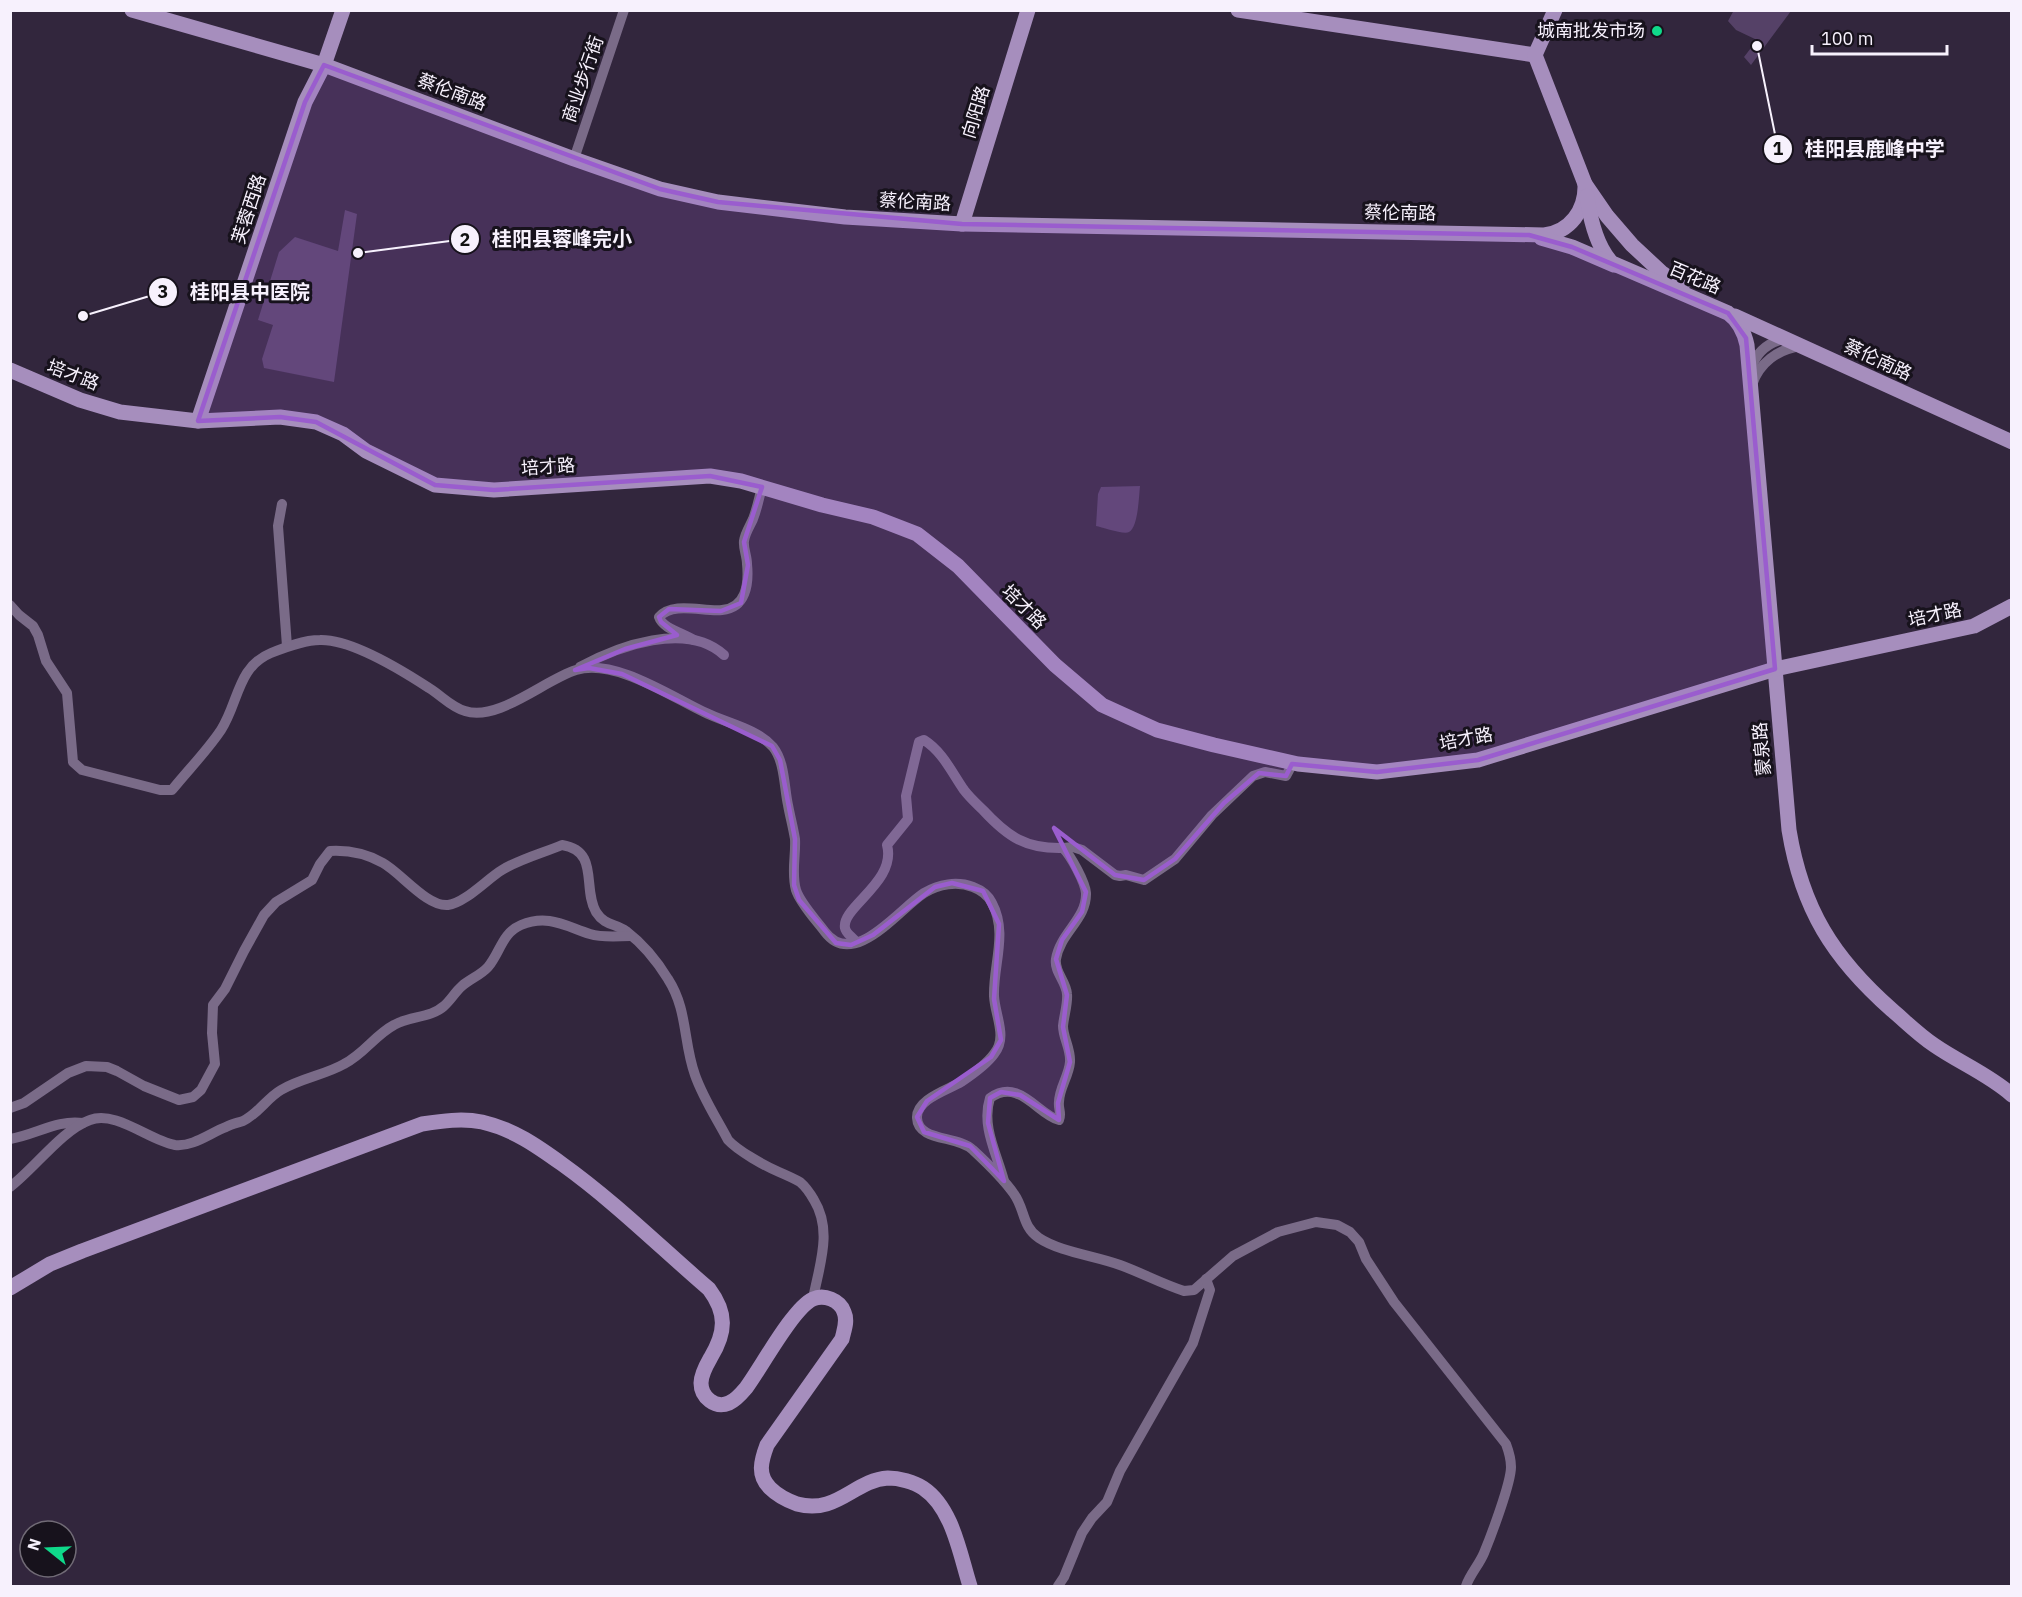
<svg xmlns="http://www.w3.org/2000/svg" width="2022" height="1597" font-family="'IBM Plex Sans','Noto Sans SC',sans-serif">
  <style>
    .green { fill: #554167 }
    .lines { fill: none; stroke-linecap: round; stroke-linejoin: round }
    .street { stroke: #7a6b88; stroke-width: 10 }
    .secondary { stroke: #a68ebd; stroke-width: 15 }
    .marked { fill: #9a5dce; fill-opacity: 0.2; stroke: #9a5dce; stroke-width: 4.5; stroke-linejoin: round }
    .poi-dot { fill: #0fd98a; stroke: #17121c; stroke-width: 2 }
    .labels { text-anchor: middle; stroke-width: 6; stroke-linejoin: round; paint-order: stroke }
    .poi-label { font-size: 18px; fill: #f7f1fd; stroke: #17121c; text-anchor: end }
    .street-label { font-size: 18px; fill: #f7f1fd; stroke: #17121c }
    .leader { fill: none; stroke: #f7f1fd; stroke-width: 2 }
    .callout-dot { fill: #f7f1fd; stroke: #17121c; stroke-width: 2 }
    .mark-label { font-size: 18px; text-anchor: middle; font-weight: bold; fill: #111 }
    .callout-label { font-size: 20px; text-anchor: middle; font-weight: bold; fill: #f7f1fd; stroke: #17121c; stroke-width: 6; stroke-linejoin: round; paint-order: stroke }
  </style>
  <rect width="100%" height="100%" fill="#32263d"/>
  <g class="green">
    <path d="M1734 10H1791V11L1751 65 1744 57 1757 40 1736 30 1728 21Z"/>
    <path d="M345 210 357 214 334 382 264 368 262 359 273 325 258 320 279 252 295 237 338 251Z"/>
    <path d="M1140 486C1139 496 1138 528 1129 532 1124 535 1102 527 1096 526L1098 494 1101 487Z"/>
  </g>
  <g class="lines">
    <g class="street">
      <path d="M574 159 624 10"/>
      <path d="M1751 369C1756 353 1767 343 1784 339"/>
      <path d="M1752 385C1759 363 1778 349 1801 346"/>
      <path d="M282 504 278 526 287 646"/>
      <path d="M10 605 19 615 33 626 38 635 46 661 67 693 73 762 82 770 160 790H172C188 770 207 751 221 730 239 702 237 667 271 653 286 647 304 640 320 640 351 639 403 671 429 688 442 696 451 707 465 711 498 722 544 680 576 670 614 658 670 696 704 712 726 723 756 728 773 747 785 762 784 787 788 805 790 816 793 827 795 839 796 856 791 873 796 890 800 903 816 920 825 932 854 970 899 909 924 893 939 884 957 881 973 887 981 890 988 895 992 903 1008 933 993 965 994 996 995 1016 1008 1037 994 1054 986 1065 973 1074 961 1082 948 1090 916 1099 917 1118 918 1142 958 1135 973 1150 987 1163 1003 1178 1014 1194 1025 1209 1022 1227 1039 1238 1060 1252 1096 1256 1120 1265 1142 1273 1162 1284 1184 1291L1194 1290 1233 1256 1278 1232 1316 1222 1337 1225 1350 1232 1359 1242 1366 1259 1394 1302 1506 1444C1509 1452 1511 1458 1511 1467 1511 1483 1491 1536 1484 1553 1479 1565 1470 1574 1466 1586"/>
      <path d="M694 640C683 633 663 629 659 617 673 601 703 612 722 610 746 608 749 584 747 564 747 556 743 548 744 541 745 533 750 526 753 519 757 509 759 498 762 487"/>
      <path d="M580 667C618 646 687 621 724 655"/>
      <path d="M1063 848 1073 847 1082 850 1115 875 1120 876 1126 875 1144 880 1175 859 1212 815 1253 776 1265 772 1286 776 1293 763"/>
      <path d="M856 942C853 937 846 934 845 928 841 907 897 882 887 845L908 819 906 796 919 742 924 740C943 752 952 773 964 790 970 798 977 804 983 810 1008 837 1026 849 1063 848 1071 856 1085 882 1086 893 1087 919 1060 933 1056 959 1054 972 1066 981 1067 994 1068 1004 1064 1015 1063 1026 1063 1038 1071 1049 1070 1062 1069 1076 1059 1088 1059 1102 1058 1109 1062 1113 1059 1120 1038 1115 1019 1077 990 1098 981 1126 997 1154 1004 1181"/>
      <path d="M10 1108 24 1103 68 1073 86 1066 107 1067 117 1071 144 1086 179 1100 193 1097 201 1090 215 1064 212 1033 213 1005 225 989 244 951 264 915 276 902 312 880 320 864 330 851C348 850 367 854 383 863 401 873 427 907 448 905 465 903 487 879 502 870 520 859 543 853 562 845 600 851 582 888 596 912 605 926 615 923 626 931 643 944 657 961 668 979 688 1010 683 1042 695 1075 703 1098 717 1119 728 1140 738 1151 765 1166 779 1172 786 1175 793 1178 800 1182 806 1187 810 1193 814 1200 833 1231 819 1266 813 1299"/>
      <path d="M10 1139C35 1135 58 1119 83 1123"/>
      <path d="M10 1187C35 1168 62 1130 90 1120 116 1110 150 1141 175 1145 193 1147 210 1133 226 1127 231 1124 237 1123 243 1121 258 1114 267 1098 281 1090 301 1078 325 1075 344 1064 364 1054 375 1035 394 1025 409 1016 431 1018 444 1006 451 1000 455 992 462 986 470 979 481 975 488 967 500 953 502 933 521 925 548 914 565 926 590 934 603 938 618 936 631 936"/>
      <path d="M1058 1586 1064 1577 1082 1533 1092 1518 1107 1502 1120 1471 1193 1343 1210 1290 1206 1279"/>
    </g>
    <g class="secondary">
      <path d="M132 10 324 65 574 159 660 189 718 202 845 217 962 224 1544 235C1570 232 1586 210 1585 184"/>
      <path d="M1238 10 1535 55"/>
      <path d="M1555 10 1535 55 1585 184 1607 216 1632 245 1661 272 1682 287"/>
      <path d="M1587 196C1590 218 1597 247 1612 263L1728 313C1739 321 1744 331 1747 345L1789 830C1802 909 1833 958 1892 1010 1906 1022 1919 1035 1934 1045 1960 1063 1988 1074 2012 1095"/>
      <path d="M962 224 1028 10"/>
      <path d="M1541 238 1572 247 1614 265"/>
      <path d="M1735 316 2012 442"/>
      <path d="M10 370 80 400 120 412 198 421 280 417 316 422 343 434 366 451 435 485 494 490 710 476 741 481 822 505 873 517 917 534 958 566 1055 665 1102 705 1157 730 1214 745 1298 764 1377 772 1478 760 1775 669 1974 626 2012 606"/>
      <path d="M198 421 305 102 324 65 343 10"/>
      <path d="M10 1288 50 1264 82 1251 422 1124C442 1121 462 1118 482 1122 513 1129 537 1146 562 1164 615 1202 660 1247 709 1289 727 1313 726 1332 711 1357 707 1364 701 1374 701 1383 701 1397 715 1409 729 1403 736 1400 741 1394 746 1388 761 1368 793 1308 813 1299 824 1294 840 1300 844 1312 848 1321 844 1330 842 1339L767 1445C761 1461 757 1475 770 1488 778 1496 786 1500 797 1504 837 1515 854 1480 888 1478 899 1478 914 1482 923 1488 953 1508 960 1555 970 1586"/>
    </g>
  </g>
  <path class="marked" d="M324 65 660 189 718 202 962 224 1529 235 1572 247 1728 313 1746 338 1775 669 1478 760 1377 772 1292 764 1286 776 1259 773 1224 803 1175 859 1144 880 1115 875 1054 828 1086 892 1082 912 1062 940 1056 959 1067 995 1063 1027 1070 1062 1058 1103 1059 1120 1020 1095 1001 1092 990 1098 988 1123 1004 1181 970 1146 924 1132 917 1117 927 1101 991 1057 1001 1040 994 999 999 924 983 891 952 883 935 887 873 935 851 945 836 943 799 900 794 885 795 839 780 760 772 746 622 674 589 668 575 670 625 649 677 635 661 622 659 617 669 609 721 611 741 603 748 565 744 542 762 487 710 476 494 490 435 485 316 422 280 417 198 421 305 102Z"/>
  <circle class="poi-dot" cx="1657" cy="31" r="6"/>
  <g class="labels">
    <g class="poi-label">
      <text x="1645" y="37">城南批发市场</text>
    </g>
    <g class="street-label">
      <text transform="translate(583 79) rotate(-71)" y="6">商业步行街</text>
      <text transform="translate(452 92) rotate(21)" y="6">蔡伦南路</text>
      <text transform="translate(976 112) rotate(-73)" y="6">向阳路</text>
      <text transform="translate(915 202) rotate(3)" y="6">蔡伦南路</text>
      <text transform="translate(249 209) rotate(-72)" y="6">芙蓉西路</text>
      <text transform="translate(1400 213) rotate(1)" y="6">蔡伦南路</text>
      <text transform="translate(1695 278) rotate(23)" y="6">百花路</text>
      <text transform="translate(1878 360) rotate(25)" y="6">蔡伦南路</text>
      <text transform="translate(73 375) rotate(21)" y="6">培才路</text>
      <text transform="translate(548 467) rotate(-4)" y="6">培才路</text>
      <text transform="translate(1024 607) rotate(45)" y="6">培才路</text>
      <text transform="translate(1935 615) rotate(-12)" y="6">培才路</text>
      <text transform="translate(1466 739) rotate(-11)" y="6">培才路</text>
      <text transform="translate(1762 749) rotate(-95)" y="6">蒙泉路</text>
    </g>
  </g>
  <path class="leader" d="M1757 46L1778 149M358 253L465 239M83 316L163 292"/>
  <g class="callout-dot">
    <circle cx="1757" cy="46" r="6"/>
    <circle cx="358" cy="253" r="6"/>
    <circle cx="83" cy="316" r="6"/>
    <circle cx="1778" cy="149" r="15"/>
    <circle cx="465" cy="239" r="15"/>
    <circle cx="163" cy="292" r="15"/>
  </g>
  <g class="mark-label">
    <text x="1778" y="155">1</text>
    <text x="465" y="246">2</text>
    <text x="163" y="298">3</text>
  </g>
  <g class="callout-label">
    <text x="1875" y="156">桂阳县鹿峰中学</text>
    <text x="562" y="246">桂阳县蓉峰完小</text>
    <text x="250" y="299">桂阳县中医院</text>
  </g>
  <rect width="2022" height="1597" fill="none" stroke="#f7f1fd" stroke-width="24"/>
  <g transform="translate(48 1549) rotate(288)"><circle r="28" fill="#17121c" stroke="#716b76" stroke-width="1.5"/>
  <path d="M0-4.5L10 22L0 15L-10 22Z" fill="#0fd98a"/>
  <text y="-9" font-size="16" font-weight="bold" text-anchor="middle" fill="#f7f1fd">N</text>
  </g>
  <path d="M1812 45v9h135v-9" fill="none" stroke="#f7f1fd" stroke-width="3"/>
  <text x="1821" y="45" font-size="18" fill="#f7f1fd" stroke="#17121c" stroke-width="4.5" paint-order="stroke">100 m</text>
</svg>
